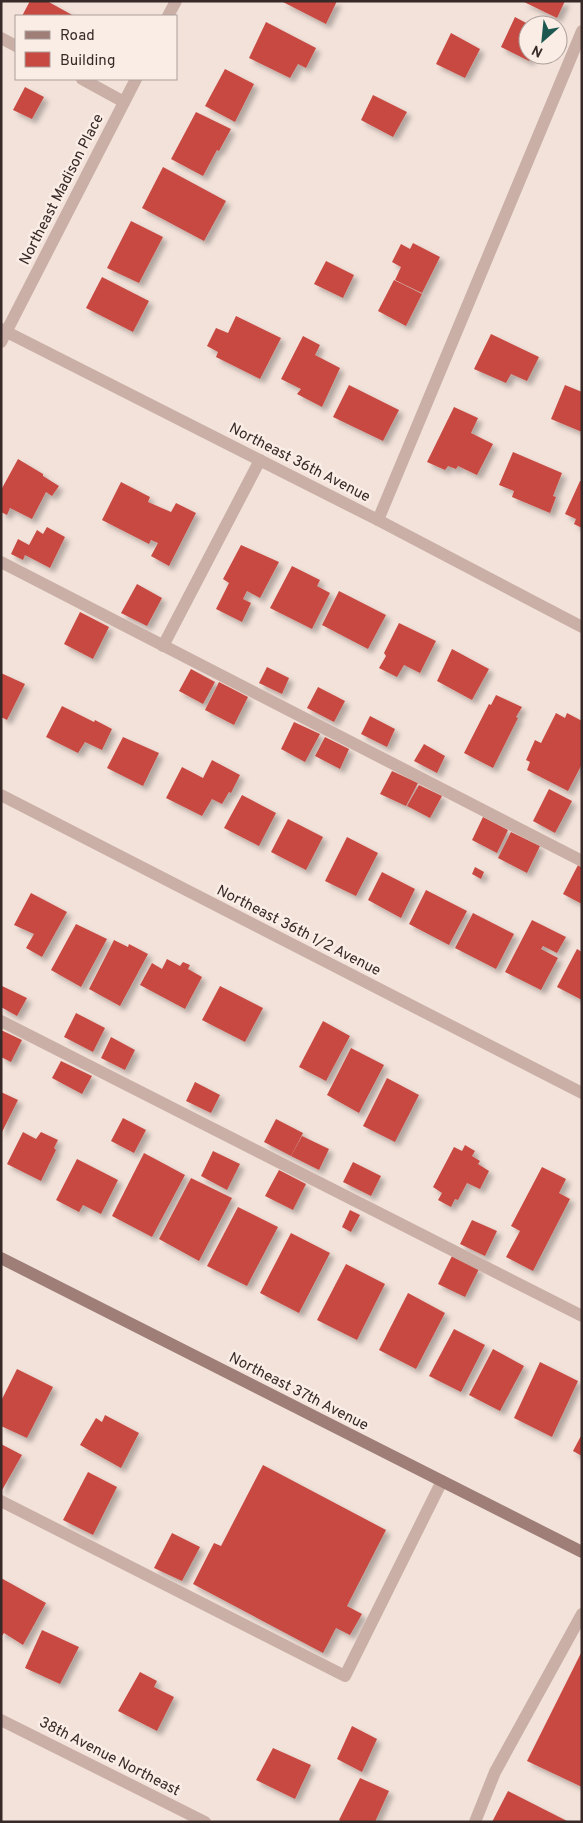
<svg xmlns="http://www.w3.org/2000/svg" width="583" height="1823" font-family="Overpass,sans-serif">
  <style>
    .building { fill: #c84942; filter: url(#shadow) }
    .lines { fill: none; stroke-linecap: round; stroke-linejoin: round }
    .lane { stroke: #caafa6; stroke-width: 12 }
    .street { stroke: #caafa6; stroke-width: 12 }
    .secondary { stroke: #9e7e77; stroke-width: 12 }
    .labels { text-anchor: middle; stroke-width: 5; stroke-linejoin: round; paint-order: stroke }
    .street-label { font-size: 15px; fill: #362927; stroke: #faede6 }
  </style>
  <defs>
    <filter id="shadow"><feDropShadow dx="4.5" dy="4.5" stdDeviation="2.5" flood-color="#0004"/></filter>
  </defs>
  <rect width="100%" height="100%" fill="#f2e2da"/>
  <g class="building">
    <path d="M30 1H47L74 16H22Z"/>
    <path d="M281 1H337L326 24Z"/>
    <path d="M522 1H565L557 18Z"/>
    <path d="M515 17 528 24V55H533L529 61 501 47Z"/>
    <path d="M266 22 316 48 306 68 298 64 290 78 249 58Z"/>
    <path d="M451 33 480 49 465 78 436 64Z"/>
    <path d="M225 69 254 84 235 122 205 106Z"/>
    <path d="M25 87 44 97 32 119 13 110Z"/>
    <path d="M373 95 407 112 393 137 361 120Z"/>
    <path d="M196 112 231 129 219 151 217 150 203 176 171 159Z"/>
    <path d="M163 167 226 201 204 241 142 208Z"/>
    <path d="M131 221 163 237 139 283 107 268Z"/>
    <path d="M413 243 440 257 422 293 395 280 401 267 392 262 401 244 410 249Z"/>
    <path d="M326 261 354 275 343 298 314 284Z"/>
    <path d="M102 277 149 301 133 332 86 308Z"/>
    <path d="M394 280 422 294 406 326 378 311Z"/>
    <path d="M236 316 281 338 260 379 216 357 218 352 207 346 216 328 228 333Z"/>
    <path d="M491 334 539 357 527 381 511 374 506 383 474 369Z"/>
    <path d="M303 336 320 345 315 355 340 368 322 407 297 394 301 389 281 379Z"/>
    <path d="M349 385 399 410 383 441 333 417Z"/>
    <path d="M565 385 582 392V432L551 419Z"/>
    <path d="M454 407 478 418 471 433 493 444 477 475 458 466 456 469 448 466 445 470 427 462Z"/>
    <path d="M513 452 562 473 553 496 556 497 550 513 512 497 514 491 499 485Z"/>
    <path d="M18 459 43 474V476L59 486 52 496 46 492 32 519 10 508 7 515 1 512V490Z"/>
    <path d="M580 481H582V528L574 524 576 519 565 514Z"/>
    <path d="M121 482 150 497 148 502 171 512 176 503 196 513 169 566 151 556 158 543 151 540 149 544 102 520Z"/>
    <path d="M47 527 65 537 50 568 25 555 23 560 11 554 18 539 29 545 37 530 43 534Z"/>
    <path d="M241 545 279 562 260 598 247 591 243 599 251 603 242 622 216 609 229 583 223 579Z"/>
    <path d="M292 566 320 580 317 586 330 593 312 629 270 608Z"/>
    <path d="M137 584 162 598 147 626 121 613Z"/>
    <path d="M339 591 386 615 368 649 322 625Z"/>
    <path d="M80 612 109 627 93 659 64 644Z"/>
    <path d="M399 623 436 641 420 673 404 665 397 677 379 668 386 656 384 653Z"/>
    <path d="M452 649 489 669 472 700 437 681Z"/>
    <path d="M267 667 289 678 282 694 259 683Z"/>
    <path d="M191 669 215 682 203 704 179 691Z"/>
    <path d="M1 673 25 684 7 720 1 717Z"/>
    <path d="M219 682 248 697 234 725 205 710Z"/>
    <path d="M318 687 345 701 334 722 307 708Z"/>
    <path d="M496 695 522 707 516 717 518 718 493 768 464 753 489 704 491 705Z"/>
    <path d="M62 706 94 722 95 720 112 729 102 750 85 742 78 753 46 737Z"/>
    <path d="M556 713 565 718 567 713 582 721V764L568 791 527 770 530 762 526 760 535 740 541 743Z"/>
    <path d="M370 716 395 729 387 747 361 734Z"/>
    <path d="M294 722 320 734 305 762 281 749Z"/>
    <path d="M123 737 159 753 143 786 107 768Z"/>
    <path d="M325 737 349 749 340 769 315 756Z"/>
    <path d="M424 744 445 756 437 773 414 761Z"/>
    <path d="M212 760 240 775 231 793 229 792 222 804 212 799 202 816 166 798 182 767 203 778Z"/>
    <path d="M392 771 418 783 406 806 380 794Z"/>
    <path d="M419 785 442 796 430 818 407 806Z"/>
    <path d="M549 789 572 801 555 833 533 821Z"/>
    <path d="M242 795 276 813 259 846 224 828Z"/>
    <path d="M483 817 508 830 497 853 472 840Z"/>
    <path d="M288 819 323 837 306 870 271 852Z"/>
    <path d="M511 832 540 846 527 873 498 858Z"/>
    <path d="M347 837 378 853 356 896 325 881Z"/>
    <path d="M578 865 582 867V904L563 894Z"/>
    <path d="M475 867 484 872 481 879 472 874Z"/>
    <path d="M382 872 415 889 401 918 368 900Z"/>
    <path d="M426 890 467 911 449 945 409 924Z"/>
    <path d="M31 893 67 912 42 957 26 948 34 934 14 925Z"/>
    <path d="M473 913 514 934 496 969 455 948Z"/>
    <path d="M532 920 566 937 557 953 543 946 541 949 558 958 541 990 505 972Z"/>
    <path d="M76 924 107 939 81 987 51 970Z"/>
    <path d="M114 940 128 947 129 944 148 954 120 1006 89 989Z"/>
    <path d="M577 949 582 952V1000L557 987Z"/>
    <path d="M167 959 180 966 183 962 190 965 188 969 202 977 185 1009 140 985 152 963 162 969Z"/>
    <path d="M2 986 27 998 17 1016 1 1007Z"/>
    <path d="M220 986 263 1008 245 1042 202 1020Z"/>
    <path d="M76 1013 105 1028 93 1052 64 1037Z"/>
    <path d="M323 1021 350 1036 326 1081 299 1067Z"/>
    <path d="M1 1030 22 1040 11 1062 1 1057Z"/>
    <path d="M111 1037 135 1050 125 1070 101 1058Z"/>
    <path d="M351 1048 384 1065 359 1113 327 1095Z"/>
    <path d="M61 1061 92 1076 82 1094 52 1078Z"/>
    <path d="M387 1078 419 1095 395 1142 363 1126Z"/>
    <path d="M195 1082 220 1095 211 1113 186 1101Z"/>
    <path d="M1 1092 18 1100 1 1134Z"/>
    <path d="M123 1118 146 1130 134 1153 111 1141Z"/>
    <path d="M276 1119 303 1133 291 1156 264 1142Z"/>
    <path d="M23 1132 36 1139 41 1132 58 1140 54 1148 56 1150 41 1181 7 1164Z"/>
    <path d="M302 1136 329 1149 319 1170 291 1156Z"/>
    <path d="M465 1145 475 1151 472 1156 480 1161 478 1164 489 1171 480 1189 467 1183 458 1200 455 1199 451 1207 438 1200 442 1193 433 1187 454 1147 462 1151Z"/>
    <path d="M213 1151 240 1164 227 1190 201 1176Z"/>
    <path d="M144 1153 185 1175 152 1237 112 1216Z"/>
    <path d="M77 1159 118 1180 101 1214 83 1205 79 1212 56 1200Z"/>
    <path d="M353 1162 381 1176 371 1196 343 1182Z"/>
    <path d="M542 1167 566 1179 559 1193 570 1199 533 1271 506 1257 520 1231 511 1226Z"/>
    <path d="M279 1170 306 1184 293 1210 265 1196Z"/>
    <path d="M191 1178 232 1198 199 1261 159 1239Z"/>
    <path d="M238 1207 278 1227 247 1286 207 1266Z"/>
    <path d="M350 1210 360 1215 351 1232 342 1227Z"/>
    <path d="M472 1220 497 1231 485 1256 460 1244Z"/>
    <path d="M291 1233 330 1253 299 1313 260 1293Z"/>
    <path d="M452 1256 479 1269 465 1297 438 1284Z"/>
    <path d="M346 1264 385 1284 357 1340 317 1320Z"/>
    <path d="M408 1293 445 1313 416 1369 379 1350Z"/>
    <path d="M454 1329 485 1345 461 1392 429 1376Z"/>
    <path d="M493 1349 524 1366 500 1411 469 1395Z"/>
    <path d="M540 1362 578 1381 552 1437 514 1418Z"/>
    <path d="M17 1369 53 1387 27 1438 1 1426V1401Z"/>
    <path d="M105 1415 139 1433 121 1468 80 1445 96 1418 102 1422Z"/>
    <path d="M582 1434V1456L573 1451Z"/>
    <path d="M1 1444 22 1455 1 1492Z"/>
    <path d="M263 1465 386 1530 347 1606 362 1614 350 1635 336 1628 323 1653 193 1584 214 1543 221 1546Z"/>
    <path d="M88 1472 117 1487 93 1535 63 1520Z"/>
    <path d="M172 1533 200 1547 182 1581 154 1568Z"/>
    <path d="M1 1578 46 1603 23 1645 4 1633 1 1637Z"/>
    <path d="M42 1630 79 1647 60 1684 25 1668Z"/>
    <path d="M582 1651V1787L527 1761Z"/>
    <path d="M140 1672 157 1681 154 1687 174 1697 157 1731 118 1711Z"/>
    <path d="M352 1726 377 1739 362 1772 337 1759Z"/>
    <path d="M273 1748 311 1765 295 1799 256 1780Z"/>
    <path d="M360 1778 389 1791 375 1822H342L339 1820Z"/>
    <path d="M508 1791 569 1822H492Z"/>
  </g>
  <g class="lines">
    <g class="lane">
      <path d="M1 38 16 46"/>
      <path d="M82 79 124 102"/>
      <path d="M378 520 582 31"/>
      <path d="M1 562 582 861"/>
      <path d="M163 646 260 460"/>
      <path d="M1 1021 582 1316"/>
      <path d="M1 1501 345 1676 442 1481"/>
      <path d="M475 1822 495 1772 582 1614"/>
    </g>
    <g class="street">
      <path d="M168 16 176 1"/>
      <path d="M1 329 378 520 582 627"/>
      <path d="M1 342 136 79"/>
      <path d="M1 795 582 1093"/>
      <path d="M1 1720 205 1822"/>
    </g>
    <path class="secondary" d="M1 1258 582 1552"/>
  </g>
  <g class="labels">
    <g class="street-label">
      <text transform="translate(61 189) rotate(-63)" y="5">Northeast Madison Place</text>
      <text transform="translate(300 462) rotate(27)" y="5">Northeast 36th Avenue</text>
      <text transform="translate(299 930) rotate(27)" y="5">Northeast 36th 1/2 Avenue</text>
      <text transform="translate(299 1391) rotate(27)" y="5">Northeast 37th Avenue</text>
      <text transform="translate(110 1756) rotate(27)" y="5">38th Avenue Northeast</text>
    </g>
  </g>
  <rect width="583" height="1823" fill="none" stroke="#362927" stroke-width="5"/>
  <rect x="15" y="15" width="162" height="65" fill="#faede6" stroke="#ac9f9a"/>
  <rect x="25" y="31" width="25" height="8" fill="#9e7e77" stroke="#ac9f9a"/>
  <text x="60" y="40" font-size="15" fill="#362927">Road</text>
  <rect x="25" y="52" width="25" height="15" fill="#c84942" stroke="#ac9f9a"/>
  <text x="60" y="65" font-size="15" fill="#362927">Building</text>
  <g transform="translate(543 40) rotate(207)"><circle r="24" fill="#faede6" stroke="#ac9f9a"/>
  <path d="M0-4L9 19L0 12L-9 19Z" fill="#1c5850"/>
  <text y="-8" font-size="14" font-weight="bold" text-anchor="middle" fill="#362927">N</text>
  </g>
</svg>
